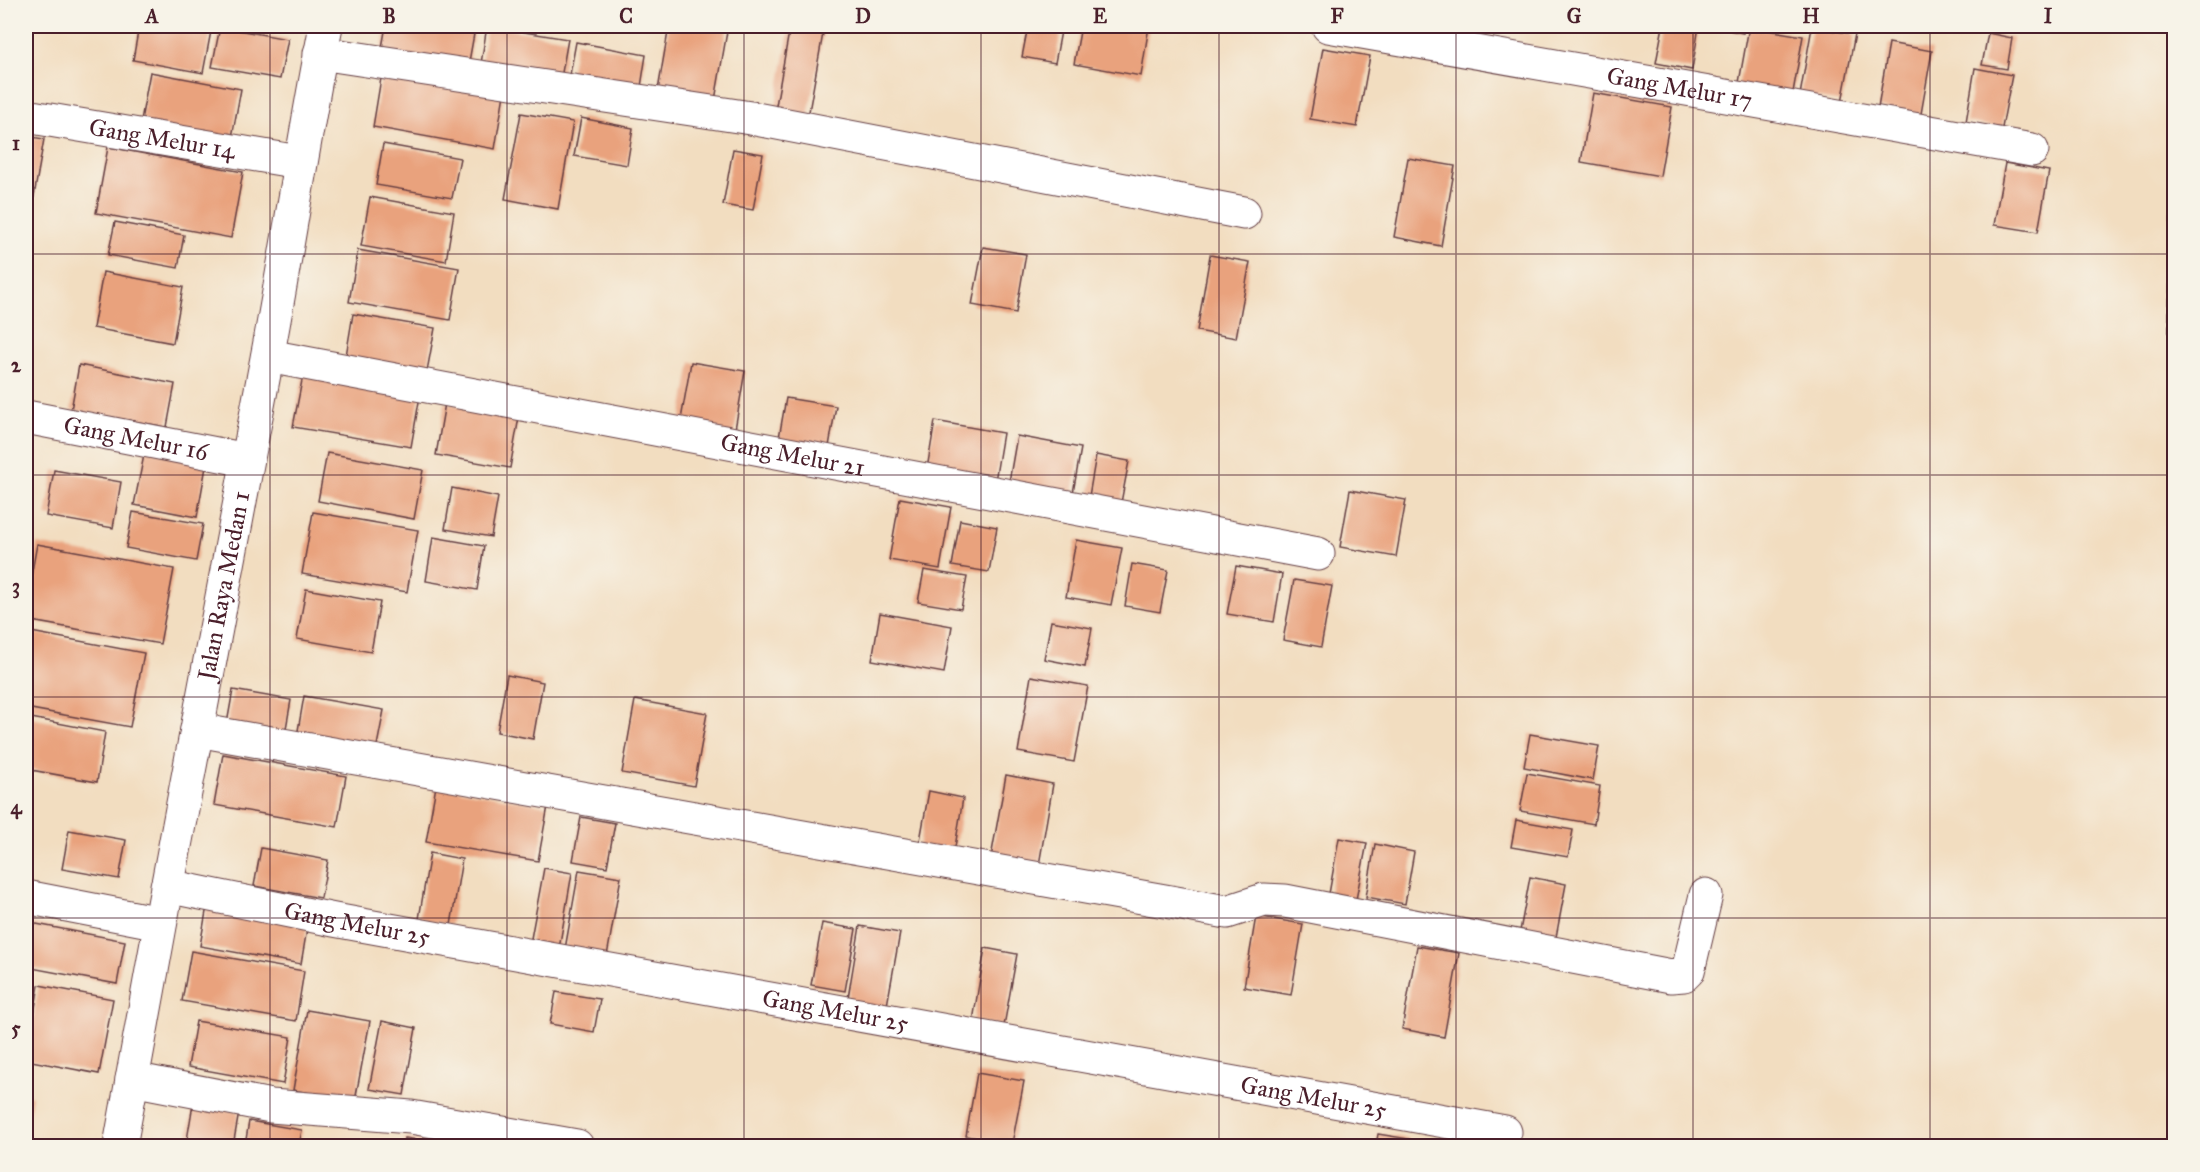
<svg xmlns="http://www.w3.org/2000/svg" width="2200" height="1172" font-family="'IM FELL Great Primer',serif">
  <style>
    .building { fill: #e9a27d }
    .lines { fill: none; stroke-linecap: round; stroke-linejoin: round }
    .street-casing { stroke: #633c41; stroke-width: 35 }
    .secondary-casing { stroke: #633c41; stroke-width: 35 }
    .street { stroke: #fff; stroke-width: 33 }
    .secondary { stroke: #fff; stroke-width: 33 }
    .rail { stroke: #4a1f2b; stroke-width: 4.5; stroke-dasharray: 9 4.5; stroke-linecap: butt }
    .grid { fill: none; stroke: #4a1f2b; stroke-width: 1.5; stroke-opacity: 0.55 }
    .labels { text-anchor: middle; stroke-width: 6; stroke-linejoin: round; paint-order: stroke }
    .street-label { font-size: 24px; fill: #4a1f2b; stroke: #f7f3e8 }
    .neatline { fill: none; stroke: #4a1f2b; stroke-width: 2 }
    .grid-label { font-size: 20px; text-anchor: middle; font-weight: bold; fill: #4a1f2b }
  </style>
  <rect width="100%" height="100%" fill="#f7f3e8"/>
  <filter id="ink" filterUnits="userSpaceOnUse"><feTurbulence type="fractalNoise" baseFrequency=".0167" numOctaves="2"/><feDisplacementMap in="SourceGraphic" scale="12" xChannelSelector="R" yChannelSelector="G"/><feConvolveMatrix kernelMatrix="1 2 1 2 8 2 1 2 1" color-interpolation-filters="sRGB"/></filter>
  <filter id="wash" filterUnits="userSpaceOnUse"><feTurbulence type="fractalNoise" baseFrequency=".008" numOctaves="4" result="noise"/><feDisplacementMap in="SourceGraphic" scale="24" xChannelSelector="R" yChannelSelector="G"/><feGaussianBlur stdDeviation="1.35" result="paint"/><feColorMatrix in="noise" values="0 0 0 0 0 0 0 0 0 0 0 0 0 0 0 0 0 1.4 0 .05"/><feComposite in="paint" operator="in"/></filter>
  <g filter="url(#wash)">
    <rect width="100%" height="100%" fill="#f2ddc0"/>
    <g id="blocks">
      <g class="building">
        <path d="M139 26H212L203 73 133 60Z"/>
        <path d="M386 26H428L474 34 467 73 380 58Z"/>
        <path d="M487 26 568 39 560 84 480 70Z"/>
        <path d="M669 26H728L714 106 657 96Z"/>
        <path d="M790 26 824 28 807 123 774 117Z"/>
        <path d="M1028 26H1062L1055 63 1022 57Z"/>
        <path d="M1081 26H1149L1141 76 1074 64Z"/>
        <path d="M1663 26H1699L1692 70 1656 63Z"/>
        <path d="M1710 26H1744L1743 33Z"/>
        <path d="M220 27 288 39 280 79 212 67Z"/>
        <path d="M1749 27 1803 36 1792 98 1738 88Z"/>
        <path d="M1812 27 1855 34 1842 102 1800 95Z"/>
        <path d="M1988 33 2012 38 2007 69 1982 65Z"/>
        <path d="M576 42 646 55 640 93 569 80Z"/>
        <path d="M1889 43 1932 51 1921 114 1878 107Z"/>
        <path d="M1323 48 1370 56 1357 127 1310 119Z"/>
        <path d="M1975 68 2012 75 2002 128 1966 122Z"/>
        <path d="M150 72 241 89 230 148 139 131Z"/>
        <path d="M382 72 504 94 495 149 373 127Z"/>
        <path d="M1593 93 1672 107 1660 176 1581 162Z"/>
        <path d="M521 113 573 122 558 209 505 199Z"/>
        <path d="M581 118 633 128 627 165 574 156Z"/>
        <path d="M26 136 44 139 27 236H26Z"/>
        <path d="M383 144 460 158 452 198 376 185Z"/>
        <path d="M108 147 243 172 231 238 96 213Z"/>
        <path d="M733 149 763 154 753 210 723 205Z"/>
        <path d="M1408 158 1455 166 1441 246 1394 237Z"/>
        <path d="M2005 163 2049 171 2038 232 1994 225Z"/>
        <path d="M370 197 454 212 446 261 361 246Z"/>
        <path d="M115 222 184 235 178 268 108 255Z"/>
        <path d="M983 247 1026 254 1016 313 972 305Z"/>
        <path d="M358 250 459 268 450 320 349 302Z"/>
        <path d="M1210 255 1250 262 1236 338 1197 331Z"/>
        <path d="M103 272 183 287 173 343 93 328Z"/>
        <path d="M353 314 435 328 425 382 344 368Z"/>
        <path d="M691 362 745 371 733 441 679 431Z"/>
        <path d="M79 365 175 384 167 427 71 410Z"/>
        <path d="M303 375 420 396 411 447 293 427Z"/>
        <path d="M786 398 836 406 827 458 777 449Z"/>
        <path d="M445 403 519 417 510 468 436 455Z"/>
        <path d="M935 421 1003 433 995 481 927 469Z"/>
        <path d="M1017 436 1081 448 1073 493 1009 482Z"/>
        <path d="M145 450 207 461 197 517 134 505Z"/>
        <path d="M327 453 423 470 414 519 318 501Z"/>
        <path d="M1096 455 1129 461 1120 508 1088 502Z"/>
        <path d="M54 470 121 482 113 528 46 516Z"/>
        <path d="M452 488 498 497 491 537 445 529Z"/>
        <path d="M1350 490 1406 500 1396 557 1340 547Z"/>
        <path d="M900 498 951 507 940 569 889 560Z"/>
        <path d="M133 512 203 524 196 561 126 548Z"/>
        <path d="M313 512 418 530 407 592 302 574Z"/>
        <path d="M960 520 997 527 989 572 952 566Z"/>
        <path d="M433 537 484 546 477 590 426 581Z"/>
        <path d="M1076 540 1122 548 1111 605 1066 597Z"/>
        <path d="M37 544 174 569 160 644 26 620V604Z"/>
        <path d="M1132 564 1168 570 1160 612 1125 606Z"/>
        <path d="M1236 566 1282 574 1274 622 1227 614Z"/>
        <path d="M924 570 967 577 961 609 918 602Z"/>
        <path d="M1294 580 1332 586 1321 647 1283 640Z"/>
        <path d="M306 589 380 602 371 652 297 639Z"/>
        <path d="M880 613 952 626 944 673 872 660Z"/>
        <path d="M1051 621 1092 628 1085 667 1044 659Z"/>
        <path d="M31 632 144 653 130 727 26 708V662Z"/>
        <path d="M507 675 543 682 533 739 497 732Z"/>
        <path d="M1031 676 1088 686 1074 762 1018 752Z"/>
        <path d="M233 690 291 700 284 740 226 729Z"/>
        <path d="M304 696 384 710 375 756 296 742Z"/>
        <path d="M635 700 707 713 694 786 622 773Z"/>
        <path d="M26 717 105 732 97 782 26 769Z"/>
        <path d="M1530 734 1599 746 1593 780 1524 767Z"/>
        <path d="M223 754 346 776 337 827 214 805Z"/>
        <path d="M1527 773 1600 786 1594 824 1520 811Z"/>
        <path d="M1006 775 1053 784 1038 871 990 863Z"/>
        <path d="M436 786 548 806 538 861 426 842Z"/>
        <path d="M929 791 963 798 954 853 919 846Z"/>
        <path d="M581 817 615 823 607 867 573 861Z"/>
        <path d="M1516 820 1573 830 1568 857 1511 847Z"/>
        <path d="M69 830 126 840 119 879 62 869Z"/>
        <path d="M1339 838 1367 843 1354 910 1327 905Z"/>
        <path d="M1375 844 1414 852 1405 904 1366 897Z"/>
        <path d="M261 848 328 860 321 898 254 886Z"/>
        <path d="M430 853 462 859 451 925 419 919Z"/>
        <path d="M544 868 572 873 559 949 530 944Z"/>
        <path d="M579 870 621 877 607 956 565 949Z"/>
        <path d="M1530 877 1566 884 1554 948 1518 942Z"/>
        <path d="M208 900 309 917 301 964 200 946Z"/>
        <path d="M1256 916 1303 924 1291 995 1244 987Z"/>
        <path d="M26 922 125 941 117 984 26 967Z"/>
        <path d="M822 923 856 929 845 991 811 985Z"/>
        <path d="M860 926 900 933 886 1011 847 1004Z"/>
        <path d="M1417 946 1459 953 1444 1037 1402 1029Z"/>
        <path d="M985 948 1017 954 1004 1026 973 1021Z"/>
        <path d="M191 951 304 971 296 1021 182 1001Z"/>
        <path d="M39 985 113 999 99 1074 26 1060Z"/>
        <path d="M556 992 600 999 594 1032 550 1024Z"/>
        <path d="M307 1010 370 1021 355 1101 293 1090Z"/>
        <path d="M196 1021 291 1037 283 1084 188 1067Z"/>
        <path d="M382 1021 416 1028 404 1095 369 1089Z"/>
        <path d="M977 1073 1024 1081 1012 1144 966 1136Z"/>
        <path d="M26 1095 32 1096 27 1126H26Z"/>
        <path d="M193 1104 239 1112 233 1146H186Z"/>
        <path d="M249 1121 302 1130 299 1146H245Z"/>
        <path d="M1378 1134 1409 1139 1408 1146H1376Z"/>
        <path d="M405 1138 448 1145V1146H404Z"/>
      </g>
    </g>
  </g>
  <g filter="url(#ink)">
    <use href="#blocks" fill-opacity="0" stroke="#633c41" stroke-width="1.5"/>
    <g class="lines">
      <defs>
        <g id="street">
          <path id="s1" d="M1328 26 2032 150"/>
          <path d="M320 53 751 118 1244 213"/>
          <path id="s2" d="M26 116 299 162"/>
          <path id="s3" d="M268 356 1318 554"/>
          <path id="s4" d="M26 417 247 460"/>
          <path d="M197 730 1227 912 1264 900 1285 901 1671 976 1684 975 1688 971 1706 895"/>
          <path id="s5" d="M167 886 334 920 1505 1132"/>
          <path d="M26 897 160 923"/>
          <path d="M132 1079 271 1106 411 1117 577 1146"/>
        </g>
        <g id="secondary">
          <path id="s6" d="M120 1146C167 883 217 621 267 358 288 248 304 136 326 26"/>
        </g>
      </defs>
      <use href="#street" class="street-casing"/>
      <use href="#secondary" class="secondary-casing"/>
      <use href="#street" class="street"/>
      <use href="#secondary" class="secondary"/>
      <path class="rail" d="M2174 95 2170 360 2174 527"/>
    </g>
  </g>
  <path class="grid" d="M270 26V1146M507 26V1146M744 26V1146M981 26V1146M1219 26V1146M1456 26V1146M1693 26V1146M1930 26V1146M26 254H2174M26 475H2174M26 697H2174M26 918H2174"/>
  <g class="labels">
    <g class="street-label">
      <text dy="8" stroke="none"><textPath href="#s1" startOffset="357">Gang Melur 17</textPath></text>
      <text dy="8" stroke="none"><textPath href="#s2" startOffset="138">Gang Melur 14</textPath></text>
      <text dy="8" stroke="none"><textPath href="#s4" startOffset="112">Gang Melur 16</textPath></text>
      <text dy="8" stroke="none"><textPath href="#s3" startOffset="534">Gang Melur 21</textPath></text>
      <text dy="8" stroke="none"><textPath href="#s6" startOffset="570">Jalan Raya Medan 1</textPath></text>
      <text dy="8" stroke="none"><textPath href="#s5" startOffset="194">Gang Melur 25</textPath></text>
      <text dy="8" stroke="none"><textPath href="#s5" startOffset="680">Gang Melur 25</textPath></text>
      <text dy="8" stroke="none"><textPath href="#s5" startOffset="1166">Gang Melur 25</textPath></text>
    </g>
  </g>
  <rect width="2200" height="1172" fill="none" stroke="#f7f3e8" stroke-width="66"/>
  <rect x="33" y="33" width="2134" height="1106" class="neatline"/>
  <g class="grid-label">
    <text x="152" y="23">A</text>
    <text x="389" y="23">B</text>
    <text x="626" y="23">C</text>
    <text x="863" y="23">D</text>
    <text x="1100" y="23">E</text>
    <text x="1337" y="23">F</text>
    <text x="1574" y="23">G</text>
    <text x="1811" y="23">H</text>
    <text x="2048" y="23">I</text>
    <text x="16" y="150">1</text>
    <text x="16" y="372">2</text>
    <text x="16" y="593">3</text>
    <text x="16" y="814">4</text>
    <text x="16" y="1035">5</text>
  </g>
</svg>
